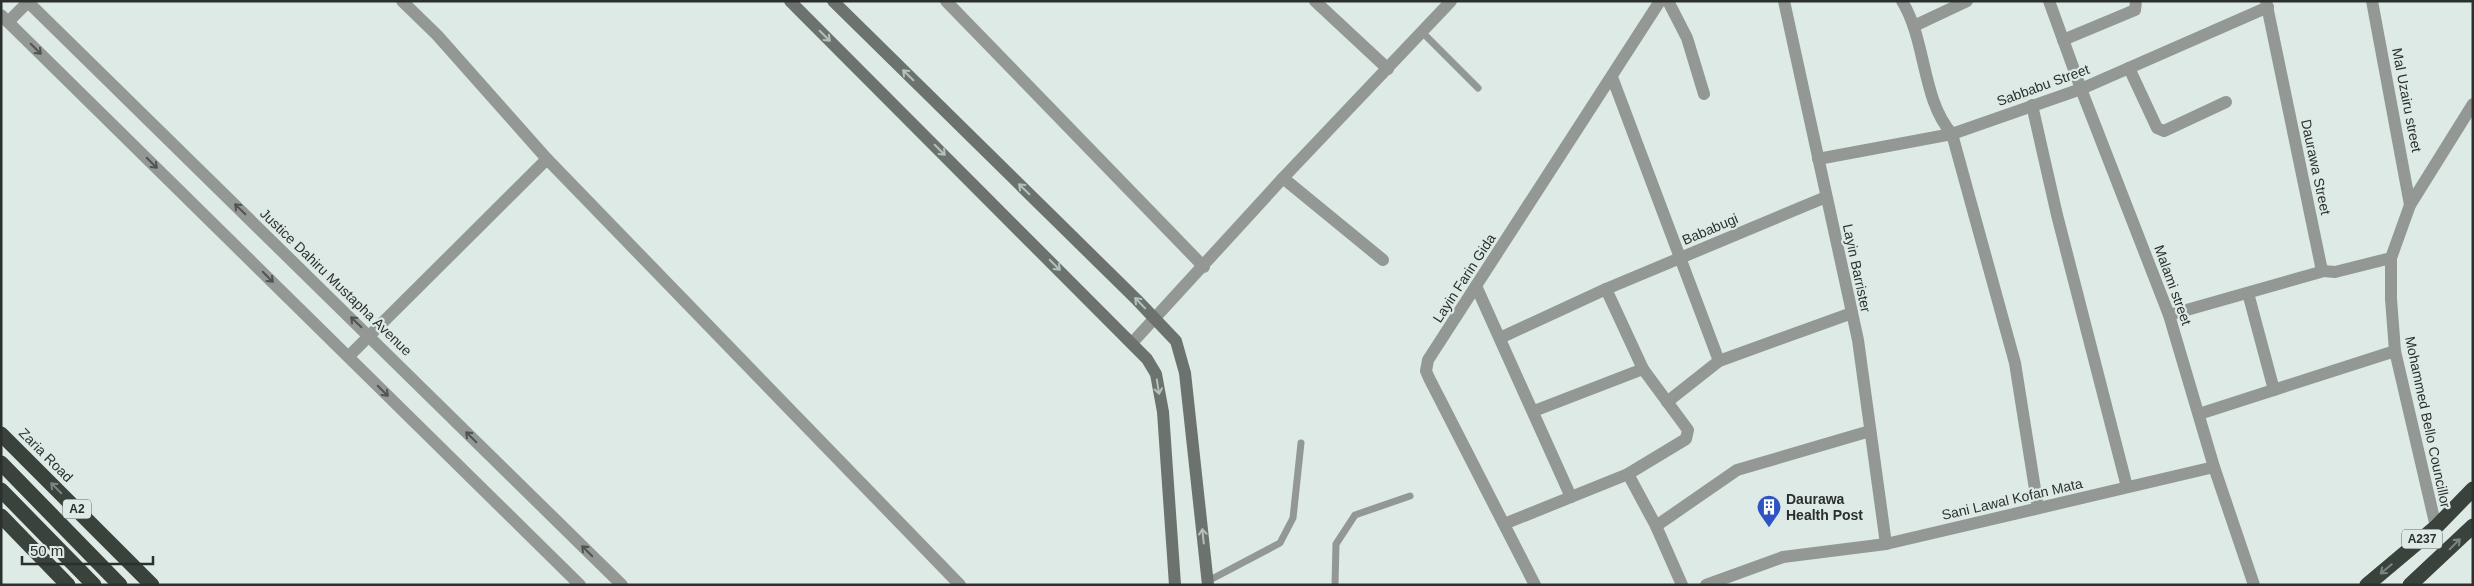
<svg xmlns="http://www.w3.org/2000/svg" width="2474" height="586" font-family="Helvetica,sans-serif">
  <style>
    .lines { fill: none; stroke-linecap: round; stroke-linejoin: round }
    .lane { stroke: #949895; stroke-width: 7 }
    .street { stroke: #949895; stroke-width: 12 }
    .secondary { stroke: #6c736e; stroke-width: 12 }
    .highway { stroke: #3a423c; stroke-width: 15 }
    .oneway { stroke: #b5c0bb }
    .oneway2 { stroke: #505452 }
    .oneway3 { stroke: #7b8580 }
    .labels { text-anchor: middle; stroke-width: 4.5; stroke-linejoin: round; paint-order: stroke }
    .shield { fill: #ddeae5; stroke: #606865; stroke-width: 1 }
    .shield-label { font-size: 12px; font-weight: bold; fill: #2b302e }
    .street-label { font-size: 14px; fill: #2b302e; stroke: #ddeae5 }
    .poi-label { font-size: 14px; font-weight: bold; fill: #2b302e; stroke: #ddeae5; text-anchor: start }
  </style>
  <rect width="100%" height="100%" fill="#ddeae5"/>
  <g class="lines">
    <g class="lane">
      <path d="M1422 32 1478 88"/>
      <path d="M1208 581 1280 543 1293 518 1301 443"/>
      <path d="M1335 585 1336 544 1355 515 1410 496"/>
    </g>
    <g class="street">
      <path d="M27 1 622 585"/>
      <path d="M402 1 437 35 547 159"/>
      <path d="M946 1 1204 267"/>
      <path d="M1315 1 1388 69"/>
      <path d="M1668 1 1687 38 1704 94"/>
      <path d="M1784 1 1858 340 1886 544"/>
      <path d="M1902 1C1927 42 1921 98 1952 134L2015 363 2038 508"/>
      <path d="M2049 1 2081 89 2169 315 2214 467 2254 585"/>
      <path d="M2266 1 2321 266 2324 271 2335 272 2391 258"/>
      <path d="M2372 1 2410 205"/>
      <path d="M1 15 580 585"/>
      <path d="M8 22 29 1"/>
      <path d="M1914 26 1967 1"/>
      <path d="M2063 40 2135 10 2136 1"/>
      <path d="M2129 68 2157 128 2164 131 2226 102"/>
      <path d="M1612 77 1719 361"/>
      <path d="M2032 105 2057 215 2127 487"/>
      <path d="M1818 159 1952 134 2081 89 2268 7"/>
      <path d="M1283 178 1383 260"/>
      <path d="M1476 286 1571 497 1628 474 1686 439 1688 430 1643 369 1606 289"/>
      <path d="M2248 293 2274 390"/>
      <path d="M2169 315 2324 271"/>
      <path d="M1500 338 1606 289 1826 197"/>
      <path d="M1132 343 1283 178 1451 1"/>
      <path d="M349 356 547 159 960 585"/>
      <path d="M1667 402 1719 361 1852 313"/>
      <path d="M1534 411 1643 369"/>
      <path d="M2199 414 2395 351"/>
      <path d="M1628 474 1656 526 1682 585"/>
      <path d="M1504 524 1571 497"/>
      <path d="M1656 526 1737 470 1870 431"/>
      <path d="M2436 527 2395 351 2391 299V258L2410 205 2473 104"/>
      <path d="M1535 585 1429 378 1426 371 1428 360 1660 1"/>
      <path d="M1706 585 1783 557 1886 544 2214 467"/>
    </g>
    <g class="secondary">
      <path d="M790 1 1147 359 1156 374 1163 412 1175 585"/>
      <path d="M833 1 1137 300 1176 341 1185 373 1208 585"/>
    </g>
    <g class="highway">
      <path d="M1 434 152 585"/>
      <path d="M1 463 120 585"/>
      <path d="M1 490 94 585"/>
      <path d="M1 516 68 585"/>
      <path d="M2367 585 2436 527 2473 489"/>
      <path d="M2410 585 2473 526"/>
    </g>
  </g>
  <defs><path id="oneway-shaft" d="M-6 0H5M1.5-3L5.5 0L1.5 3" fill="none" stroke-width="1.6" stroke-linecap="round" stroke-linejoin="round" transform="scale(1.25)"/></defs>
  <g class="oneway">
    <use href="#oneway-shaft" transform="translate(825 36) rotate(45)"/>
    <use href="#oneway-shaft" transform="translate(908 75) rotate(-136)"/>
    <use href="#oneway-shaft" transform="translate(940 150) rotate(45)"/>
    <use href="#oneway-shaft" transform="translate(1024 189) rotate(-136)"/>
    <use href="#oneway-shaft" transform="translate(1055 265) rotate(45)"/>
    <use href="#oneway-shaft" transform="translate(1140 303) rotate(-134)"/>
    <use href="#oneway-shaft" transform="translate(1158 387) rotate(81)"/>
    <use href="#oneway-shaft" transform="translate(1203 536) rotate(-96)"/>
  </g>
  <g class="oneway2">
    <use href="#oneway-shaft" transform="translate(36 49) rotate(45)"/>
    <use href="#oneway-shaft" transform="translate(152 163) rotate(45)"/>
    <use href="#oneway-shaft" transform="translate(240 209) rotate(-136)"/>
    <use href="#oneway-shaft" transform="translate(268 277) rotate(45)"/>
    <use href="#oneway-shaft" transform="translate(356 322) rotate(-136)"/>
    <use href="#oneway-shaft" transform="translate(383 391) rotate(45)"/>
    <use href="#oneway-shaft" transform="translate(471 437) rotate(-135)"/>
    <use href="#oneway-shaft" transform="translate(587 551) rotate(-135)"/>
  </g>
  <g class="oneway3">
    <use href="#oneway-shaft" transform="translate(56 488) rotate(-135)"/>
    <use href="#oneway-shaft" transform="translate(2455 544) rotate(-45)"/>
    <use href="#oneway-shaft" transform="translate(2386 569) rotate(140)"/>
  </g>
  <defs>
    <symbol id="building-pin" viewBox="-11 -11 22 30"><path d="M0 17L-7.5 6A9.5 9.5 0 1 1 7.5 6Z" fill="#2f53c3" stroke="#ddeae5"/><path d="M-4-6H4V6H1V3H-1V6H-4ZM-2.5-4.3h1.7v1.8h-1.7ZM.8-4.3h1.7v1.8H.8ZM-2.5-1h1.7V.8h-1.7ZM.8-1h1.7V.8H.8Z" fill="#fff"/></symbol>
  </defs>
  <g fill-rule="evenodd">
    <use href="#building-pin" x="1755" y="493" width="28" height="38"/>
  </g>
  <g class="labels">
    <g class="shield">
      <rect x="63" y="499.5" width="28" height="19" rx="4"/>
      <rect x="2402" y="529.5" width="40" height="19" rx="4"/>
    </g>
    <g class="shield-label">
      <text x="77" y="513">A2</text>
      <text x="2422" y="543">A237</text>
    </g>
    <g class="street-label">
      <text transform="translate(2043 85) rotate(-20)" y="5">Sabbabu Street</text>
      <text transform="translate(2407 100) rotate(79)" y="5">Mal Uzairu street</text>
      <text transform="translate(2316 167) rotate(78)" y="5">Daurawa Street</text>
      <text transform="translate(1710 229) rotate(-23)" y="5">Bababugi</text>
      <text transform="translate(1857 268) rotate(78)" y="5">Layin Barrister</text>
      <text transform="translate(1464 278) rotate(-57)" y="5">Layin Farin Gida</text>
      <text transform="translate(336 282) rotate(44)" y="5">Justice Dahiru Mustapha Avenue</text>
      <text transform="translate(2173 285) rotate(70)" y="5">Malami street</text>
      <text transform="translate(2428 422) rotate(78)" y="5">Mohammed Bello Councillor</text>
      <text transform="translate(46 455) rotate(45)" y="5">Zaria Road</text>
      <text transform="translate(2012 499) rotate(-13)" y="5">Sani Lawal Kofan Mata</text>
    </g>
    <g class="poi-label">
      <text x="1786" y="504">Daurawa<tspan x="1786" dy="16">Health Post</tspan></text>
    </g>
  </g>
  <rect width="2474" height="586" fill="none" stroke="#2b302e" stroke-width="5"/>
  <path d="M22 556v8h131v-8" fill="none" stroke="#2b302e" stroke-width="2.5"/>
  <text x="30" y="556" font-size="15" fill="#2b302e" stroke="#ddeae5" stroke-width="4" paint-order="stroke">50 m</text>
</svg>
